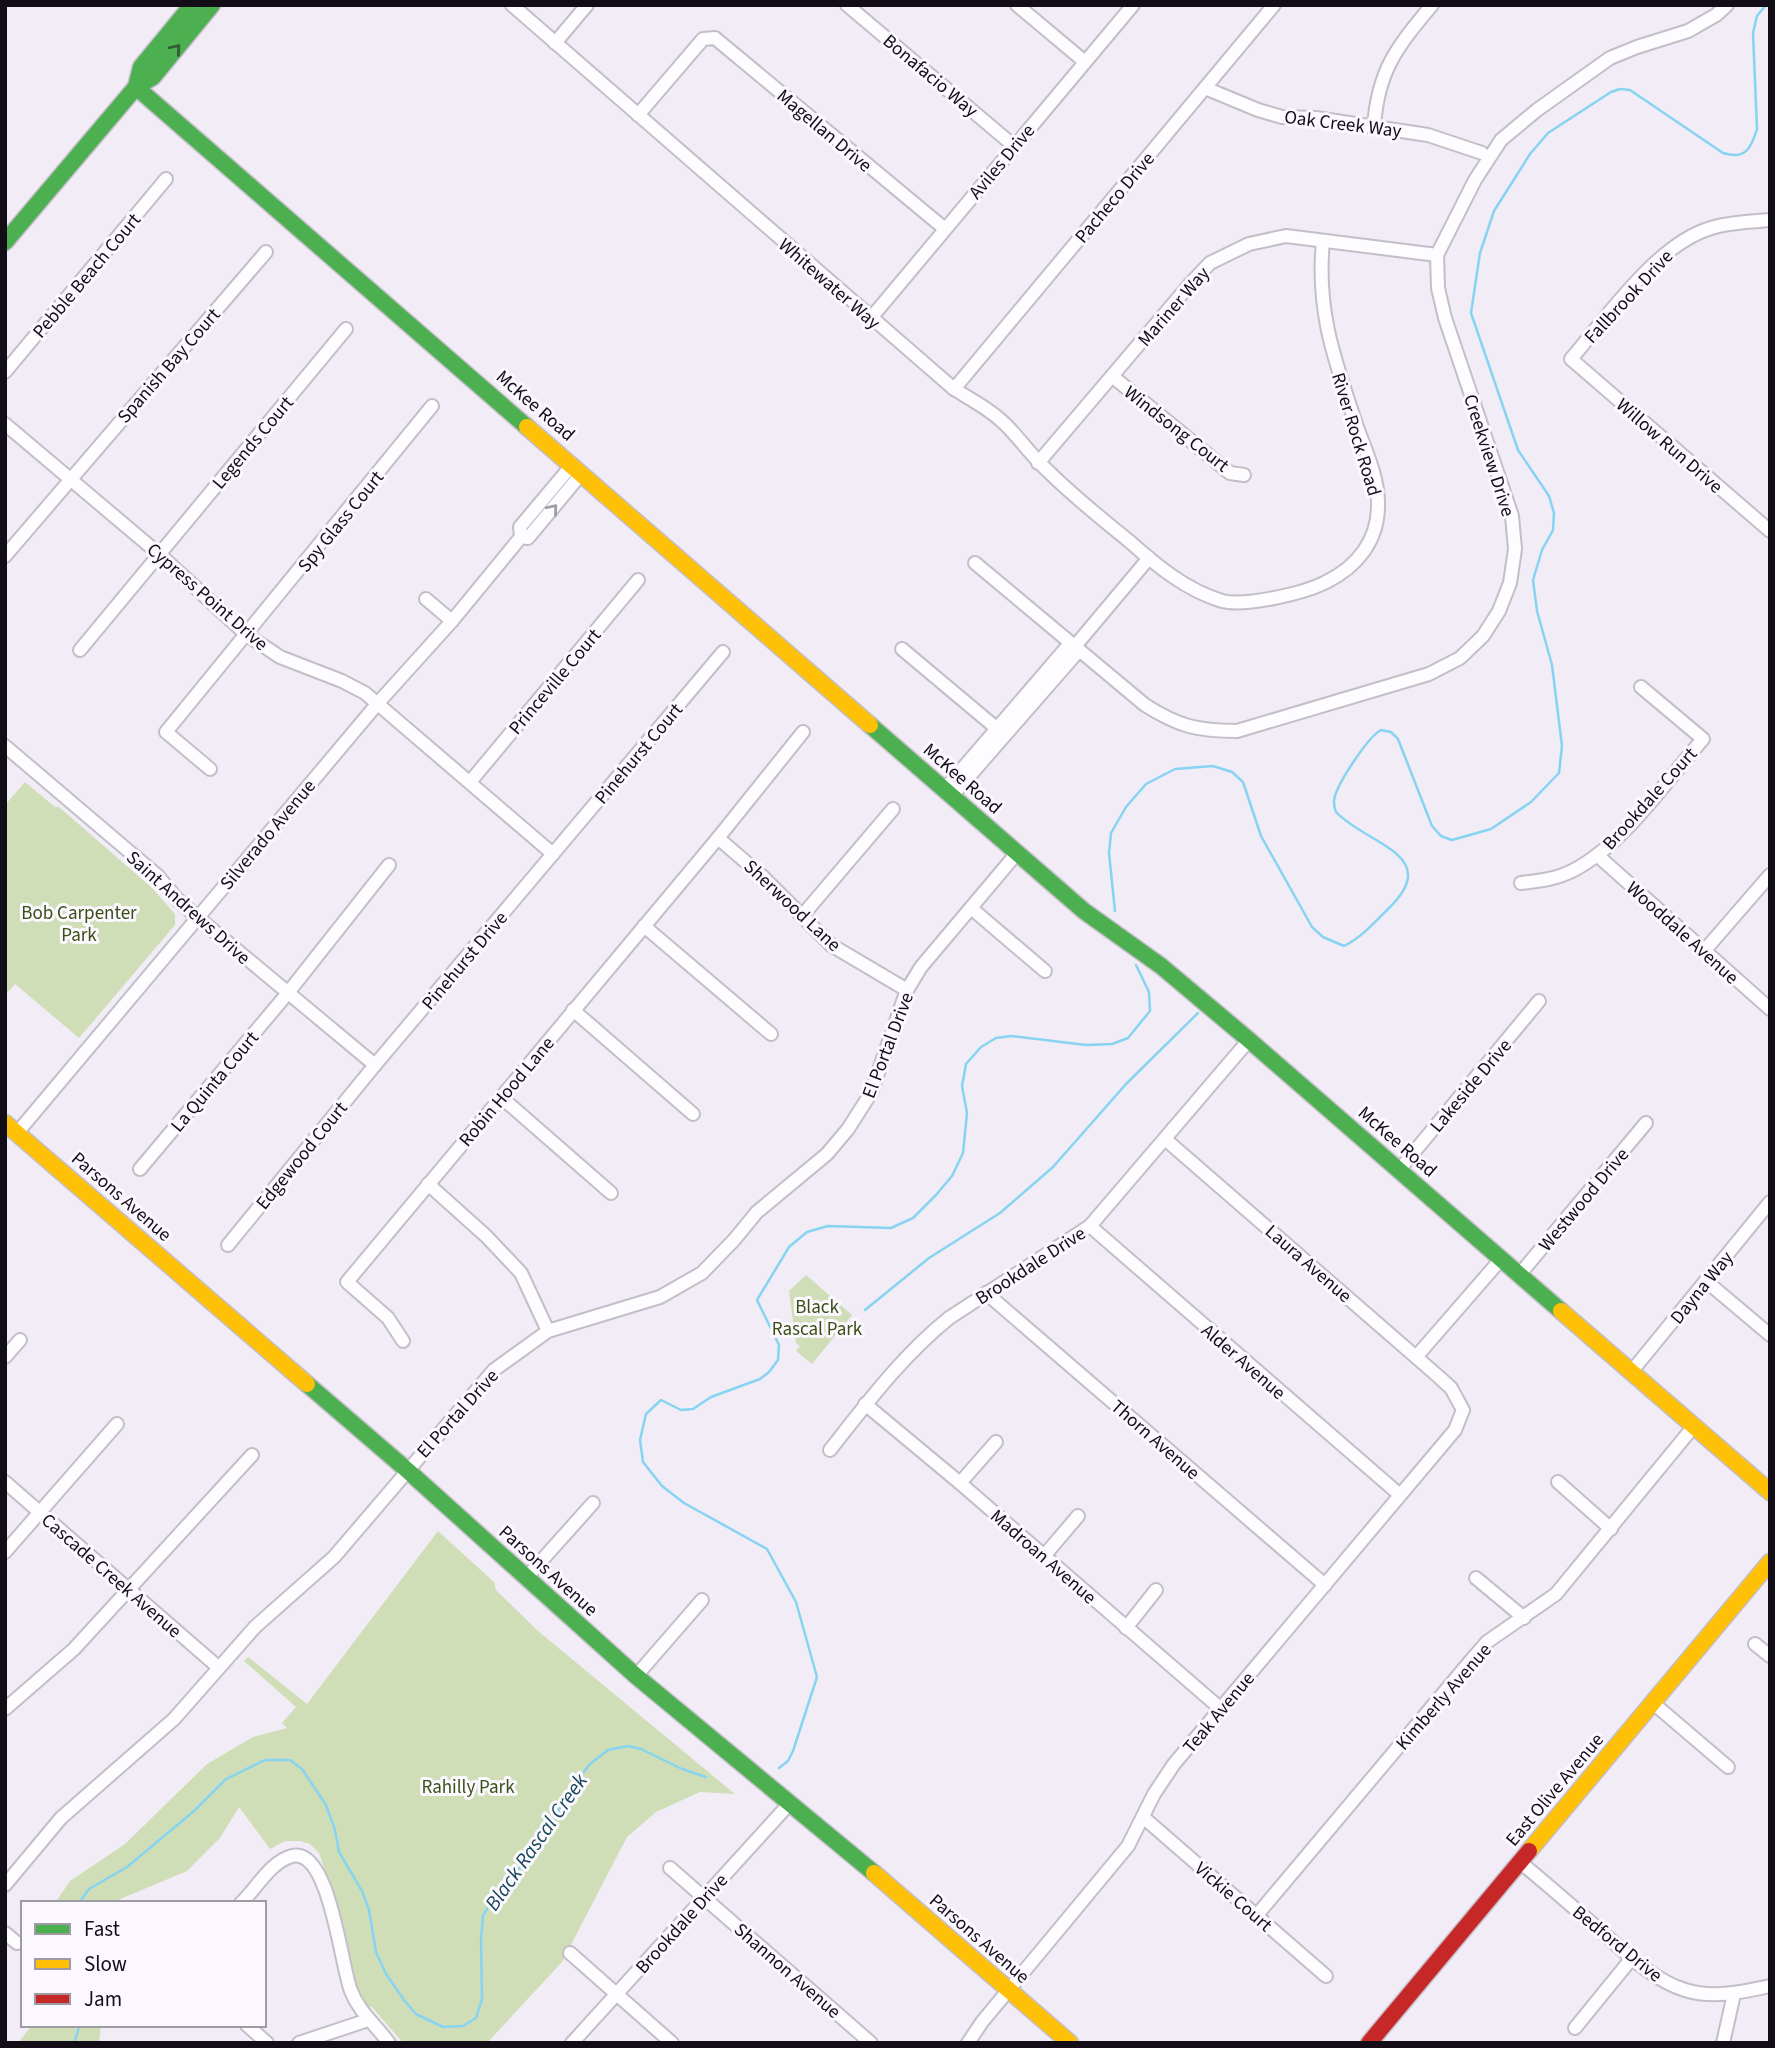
<svg xmlns="http://www.w3.org/2000/svg" width="1775" height="2048" font-family="'Source Sans 3',sans-serif">
  <style>
    .green { fill: #d0deb7 }
    .lines { fill: none; stroke-linecap: round; stroke-linejoin: round }
    .stream { stroke: #86d4f1; stroke-width: 2.5 }
    .street-casing { stroke: #c4bec9; stroke-width: 16 }
    .fast-casing { stroke: #c4bec9; stroke-width: 19 }
    .slow-casing { stroke: #c4bec9; stroke-width: 19 }
    .jam-casing { stroke: #c4bec9; stroke-width: 19 }
    .street { stroke: #fdfcfe; stroke-width: 12 }
    .fast { stroke: #4caf50; stroke-width: 16 }
    .slow { stroke: #ffc107; stroke-width: 16 }
    .jam { stroke: #c62828; stroke-width: 16 }
    .oneway { stroke: #305e34 }
    .oneway2 { stroke: #9f9ca2 }
    .labels { text-anchor: middle; stroke-width: 6; stroke-linejoin: round; paint-order: stroke }
    .street-label { font-size: 19px; fill: #130d18; stroke: #fcf8ff }
    .park-label { font-size: 19px; fill: #3b4f14; stroke: #fcf8ff }
    .water-label { font-size: 21px; font-style: italic; fill: #164857; stroke: #fcf8ff }
  </style>
  <rect width="100%" height="100%" fill="#f2ecf7"/>
  <g class="green">
    <path d="M25 782 55 807H59L152 888 175 914V925L79 1038 15 984 5 995V805Z"/>
    <path d="M806 1275 852 1315 812 1364 796 1351 800 1346 796 1343 789 1291Z"/>
    <path d="M438 1531 494 1582 496 1590 538 1631 735 1794 700 1792 656 1812 627 1837 562 1962 487 2043H403L372 2007H368L357 1989 351 1971 344 1927 319 1853 310 1844 300 1841H285L270 1849 239 1807 220 1838 187 1871 111 1903H55L70 1881 125 1844 207 1764 253 1737 287 1728 282 1723 296 1707 244 1661 248 1657 307 1704Z"/>
    <path d="M32 2025H101L99 2043H18Z"/>
  </g>
  <g class="lines">
    <g class="stream">
      <path d="M1115 911 1109 853 1111 833 1126 807 1146 784 1175 769 1213 766 1232 772 1243 782 1261 836 1312 927 1323 937 1344 946C1362 937 1375 922 1390 907 1443 855 1366 844 1336 812 1335 810 1334 804 1334 801 1335 786 1368 737 1381 730L1391 732 1398 739 1432 826 1441 836 1452 840 1491 829 1531 802 1559 773 1562 746 1552 665 1537 611 1533 580 1542 550 1553 530 1554 513 1549 496 1518 450 1471 313 1480 253 1494 211 1530 154 1548 133 1611 92 1620 89 1630 90 1723 153C1745 160 1751 149 1757 129L1753 33 1757 16 1766 5"/>
      <path d="M865 1310 929 1258 1000 1213 1053 1167 1126 1084 1198 1013"/>
      <path d="M779 1768 788 1761 793 1751 817 1677 796 1602 767 1549 684 1503 662 1486 643 1462 640 1440 646 1414 661 1400 681 1410 693 1409 711 1397 760 1379 769 1372 778 1360 779 1345 757 1300 789 1247 807 1232 828 1226 891 1228 913 1218 936 1195 952 1176 963 1153 967 1113 962 1086 966 1064 981 1047 996 1038 1011 1036 1086 1045 1112 1044 1128 1038 1150 1011 1149 992 1136 965"/>
      <path d="M79 1903 89 1889 127 1867 194 1811 226 1779 265 1760H290L302 1769 326 1805 335 1830 339 1852 362 1891 369 1910 376 1952 386 1974 404 2000 416 2014 443 2027 463 2026 476 2018 482 1999 481 1940 483 1916 497 1891 516 1873 547 1832 571 1788 590 1764 608 1750 628 1746 641 1749 682 1769 706 1777"/>
      <path d="M74 2043 80 2025"/>
    </g>
    <defs>
      <g id="street">
        <path d="M512 5 954 389C972 400 991 410 1006 425 1021 440 1033 458 1049 472 1074 497 1102 519 1129 541 1157 566 1186 590 1222 601 1245 607 1305 593 1326 582 1357 567 1379 540 1378 503 1378 477 1366 452 1357 427 1335 361 1316 312 1323 241"/>
        <path d="M847 5 1014 146"/>
        <path d="M1017 5 1085 62"/>
        <path d="M555 43 587 5"/>
        <path d="M1205 88 1258 110 1282 117 1316 118 1428 135 1482 153"/>
        <path d="M638 115 703 39 715 38 945 229"/>
        <path d="M1374 126C1378 70 1397 47 1432 5"/>
        <path d="M1770 220C1750 222 1730 222 1711 228 1657 244 1608 316 1571 359L1770 531"/>
        <path d="M871 318 1133 5"/>
        <path d="M5 372 166 179"/>
        <path d="M1112 376 1230 473 1244 475"/>
        <path d="M954 389 1274 5"/>
        <path d="M5 424 159 554 247 635 280 657 342 681 365 693 553 854"/>
        <path d="M1038 463 1191 283 1210 263 1249 244 1286 236 1437 255"/>
        <path d="M521 537 528 538 582 473"/>
        <path d="M5 556 266 252"/>
        <path d="M975 563 1145 705C1178 726 1197 731 1237 731L1429 674 1460 658 1483 636 1499 611 1510 583 1515 549 1512 516 1445 318 1438 288 1437 255 1475 180 1501 140 1537 110 1610 58 1637 47 1688 31 1716 15 1727 5"/>
        <path d="M426 599 452 621"/>
        <path d="M902 649 1001 732"/>
        <path d="M80 650 346 329"/>
        <path d="M5 746 158 876 177 899 197 917 375 1065"/>
        <path d="M210 769 166 732 432 406"/>
        <path d="M470 782 638 580"/>
        <path d="M945 789 1067 647 1076 645 1149 558"/>
        <path d="M952 796 1075 655 1076 645"/>
        <path d="M718 838 762 876 831 945 907 990"/>
        <path d="M1597 855 1770 1009"/>
        <path d="M1521 883C1539 881 1557 879 1574 870 1625 843 1665 782 1703 739L1641 687"/>
        <path d="M971 908 1045 971"/>
        <path d="M802 916 893 809"/>
        <path d="M644 926 771 1034"/>
        <path d="M1705 950 1770 875"/>
        <path d="M573 1010 693 1114"/>
        <path d="M501 1097 611 1193"/>
        <path d="M17 1133 378 703 452 621 521 537 520 527 572 465"/>
        <path d="M140 1169 287 994 389 865"/>
        <path d="M1400 1169 1539 1001"/>
        <path d="M428 1184 486 1236 521 1273 548 1331"/>
        <path d="M1090 1226 1400 1495"/>
        <path d="M228 1245 375 1065 723 652"/>
        <path d="M1520 1274 1646 1123"/>
        <path d="M1706 1281 1770 1335"/>
        <path d="M986 1293 1325 1585"/>
        <path d="M403 1341 388 1318 347 1282 718 838 803 732"/>
        <path d="M5 1357 20 1340"/>
        <path d="M1416 1357 1502 1258"/>
        <path d="M1632 1371 1770 1202"/>
        <path d="M865 1404 960 1483 1221 1709"/>
        <path d="M830 1450C867 1403 902 1356 949 1318L1090 1226 1249 1040"/>
        <path d="M5 1482 218 1667"/>
        <path d="M1558 1482 1611 1529"/>
        <path d="M960 1483 996 1442"/>
        <path d="M5 1552 117 1424"/>
        <path d="M1044 1556 1078 1516"/>
        <path d="M526 1578 593 1503"/>
        <path d="M1476 1578 1524 1618"/>
        <path d="M1126 1628 1156 1590"/>
        <path d="M1755 1644 1770 1656"/>
        <path d="M636 1676 702 1600"/>
        <path d="M1653 1703 1728 1767"/>
        <path d="M5 1709 74 1649 252 1455"/>
        <path d="M1143 1817 1326 1976"/>
        <path d="M1520 1862C1548 1885 1575 1909 1602 1932 1627 1954 1653 1980 1685 1990 1714 1999 1742 1992 1770 1986"/>
        <path d="M670 1868 871 2043"/>
        <path d="M5 1885 61 1818 174 1719 255 1627 334 1557 494 1370 548 1331 660 1297 702 1273 734 1240 757 1212 827 1154 848 1129 871 1093 907 990 921 967 1017 853"/>
        <path d="M241 1903C257 1888 270 1862 292 1856 330 1847 341 1967 351 1991 359 2012 376 2025 389 2043"/>
        <path d="M1257 1915 1473 1658 1487 1642 1556 1594 1694 1426"/>
        <path d="M5 1933 17 1943"/>
        <path d="M570 1953 672 2043"/>
        <path d="M247 2025 267 2043"/>
        <path d="M1575 2028 1632 1958"/>
        <path d="M299 2043 368 2020"/>
        <path d="M572 2043 790 1803"/>
        <path d="M968 2043 982 2022 1128 1846 1154 1794 1174 1764 1455 1430 1463 1410 1451 1388 1439 1377 1165 1139"/>
        <path d="M1723 2043 1734 1994"/>
      </g>
      <g id="fast">
        <path d="M136 87 527 427"/>
        <path d="M136 87 141 67 192 5"/>
        <path d="M5 242 136 87 153 77 212 5"/>
        <path d="M870 725 1084 911 1161 966 1249 1040 1561 1311"/>
        <path d="M307 1384 407 1470 636 1676 874 1873"/>
      </g>
      <g id="slow">
        <path d="M527 427 870 725"/>
        <path d="M5 1123 307 1384"/>
        <path d="M1561 1311 1770 1492"/>
        <path d="M1529 1851 1770 1562"/>
        <path d="M874 1873 1070 2043"/>
      </g>
      <path id="jam" d="M1369 2043 1529 1851"/>
    </defs>
    <use href="#street" class="street-casing"/>
    <use href="#fast" class="fast-casing"/>
    <use href="#slow" class="slow-casing"/>
    <use href="#jam" class="jam-casing"/>
    <use href="#street" class="street"/>
    <use href="#fast" class="fast"/>
    <use href="#slow" class="slow"/>
    <use href="#jam" class="jam"/>
  </g>
  <defs><path id="oneway-chevron" d="M-2-3.5L2.5 0L-2 3.5" fill="none" stroke-width="1.6" stroke-linecap="round" stroke-linejoin="round" transform="scale(1.75)"/></defs>
  <use class="oneway" href="#oneway-chevron" transform="translate(176 49) rotate(-50)"/>
  <use class="oneway2" href="#oneway-chevron" transform="translate(553 509) rotate(-50)"/>
  <g class="labels">
    <g class="street-label">
      <text transform="translate(931 75) rotate(40)" y="7">Bonafacio Way</text>
      <text transform="translate(1343 123) rotate(7)" y="7">Oak Creek Way</text>
      <text transform="translate(825 130) rotate(40)" y="7">Magellan Drive</text>
      <text transform="translate(1001 161) rotate(-50)" y="7">Aviles Drive</text>
      <text transform="translate(1114 197) rotate(-50)" y="7">Pacheco Drive</text>
      <text transform="translate(86 275) rotate(-50)" y="7">Pebble Beach Court</text>
      <text transform="translate(830 283) rotate(41)" y="7">Whitewater Way</text>
      <text transform="translate(1628 296) rotate(-47)" y="7">Fallbrook Drive</text>
      <text transform="translate(1173 306) rotate(-49)" y="7">Mariner Way</text>
      <text transform="translate(168 365) rotate(-49)" y="7">Spanish Bay Court</text>
      <text transform="translate(536 405) rotate(41)" y="7">McKee Road</text>
      <text transform="translate(1177 428) rotate(38)" y="7">Windsong Court</text>
      <text transform="translate(1357 434) rotate(73)" y="7">River Rock Road</text>
      <text transform="translate(252 442) rotate(-50)" y="7">Legends Court</text>
      <text transform="translate(1670 445) rotate(41)" y="7">Willow Run Drive</text>
      <text transform="translate(1490 455) rotate(72)" y="7">Creekview Drive</text>
      <text transform="translate(340 521) rotate(-51)" y="7">Spy Glass Court</text>
      <text transform="translate(208 596) rotate(41)" y="7">Cypress Point Drive</text>
      <text transform="translate(554 681) rotate(-50)" y="7">Princeville Court</text>
      <text transform="translate(638 753) rotate(-50)" y="7">Pinehurst Court</text>
      <text transform="translate(963 778) rotate(41)" y="7">McKee Road</text>
      <text transform="translate(1649 798) rotate(-48)" y="7">Brookdale Court</text>
      <text transform="translate(267 834) rotate(-50)" y="7">Silverado Avenue</text>
      <text transform="translate(793 905) rotate(43)" y="7">Sherwood Lane</text>
      <text transform="translate(189 907) rotate(42)" y="7">Saint Andrews Drive</text>
      <text transform="translate(1683 932) rotate(42)" y="7">Wooddale Avenue</text>
      <text transform="translate(464 960) rotate(-50)" y="7">Pinehurst Drive</text>
      <text transform="translate(887 1045) rotate(-69)" y="7">El Portal Drive</text>
      <text transform="translate(214 1081) rotate(-50)" y="7">La Quinta Court</text>
      <text transform="translate(1470 1085) rotate(-50)" y="7">Lakeside Drive</text>
      <text transform="translate(506 1091) rotate(-50)" y="7">Robin Hood Lane</text>
      <text transform="translate(1398 1141) rotate(41)" y="7">McKee Road</text>
      <text transform="translate(301 1155) rotate(-51)" y="7">Edgewood Court</text>
      <text transform="translate(122 1196) rotate(41)" y="7">Parsons Avenue</text>
      <text transform="translate(1583 1199) rotate(-50)" y="7">Westwood Drive</text>
      <text transform="translate(1309 1263) rotate(41)" y="7">Laura Avenue</text>
      <text transform="translate(1030 1265) rotate(-33)" y="7">Brookdale Drive</text>
      <text transform="translate(1701 1287) rotate(-51)" y="7">Dayna Way</text>
      <text transform="translate(1244 1361) rotate(41)" y="7">Alder Avenue</text>
      <text transform="translate(457 1413) rotate(-48)" y="7">El Portal Drive</text>
      <text transform="translate(1156 1439) rotate(41)" y="7">Thorn Avenue</text>
      <text transform="translate(1044 1556) rotate(41)" y="7">Madroan Avenue</text>
      <text transform="translate(549 1570) rotate(42)" y="7">Parsons Avenue</text>
      <text transform="translate(112 1575) rotate(41)" y="7">Cascade Creek Avenue</text>
      <text transform="translate(1443 1696) rotate(-49)" y="7">Kimberly Avenue</text>
      <text transform="translate(1218 1712) rotate(-50)" y="7">Teak Avenue</text>
      <text transform="translate(1554 1789) rotate(-50)" y="7">East Olive Avenue</text>
      <text transform="translate(1234 1896) rotate(41)" y="7">Vickie Court</text>
      <text transform="translate(681 1923) rotate(-48)" y="7">Brookdale Drive</text>
      <text transform="translate(980 1938) rotate(41)" y="7">Parsons Avenue</text>
      <text transform="translate(1618 1943) rotate(39)" y="7">Bedford Drive</text>
      <text transform="translate(788 1970) rotate(41)" y="7">Shannon Avenue</text>
    </g>
    <g class="park-label">
      <text x="79" y="919">Bob Carpenter<tspan x="79" dy="22">Park</tspan></text>
      <text x="817" y="1313">Black<tspan x="817" dy="22">Rascal Park</tspan></text>
      <text x="468" y="1793">Rahilly Park</text>
    </g>
    <g class="water-label">
      <text transform="translate(536 1842) rotate(-55)" y="7">Black Rascal Creek</text>
    </g>
  </g>
  <rect width="1775" height="2048" fill="none" stroke="#130d18" stroke-width="14"/>
  <rect x="21" y="1901" width="245" height="126" fill="#fcf8ff" stroke="#9f9aa3" stroke-width="2"/>
  <rect x="35" y="1924" width="35" height="10" fill="#4caf50" stroke="#9f9aa3" stroke-width="2"/>
  <text x="84" y="1936" font-size="21" fill="#130d18">Fast</text>
  <rect x="35" y="1959" width="35" height="10" fill="#ffc107" stroke="#9f9aa3" stroke-width="2"/>
  <text x="84" y="1971" font-size="21" fill="#130d18">Slow</text>
  <rect x="35" y="1994" width="35" height="10" fill="#c62828" stroke="#9f9aa3" stroke-width="2"/>
  <text x="84" y="2006" font-size="21" fill="#130d18">Jam</text>
</svg>
